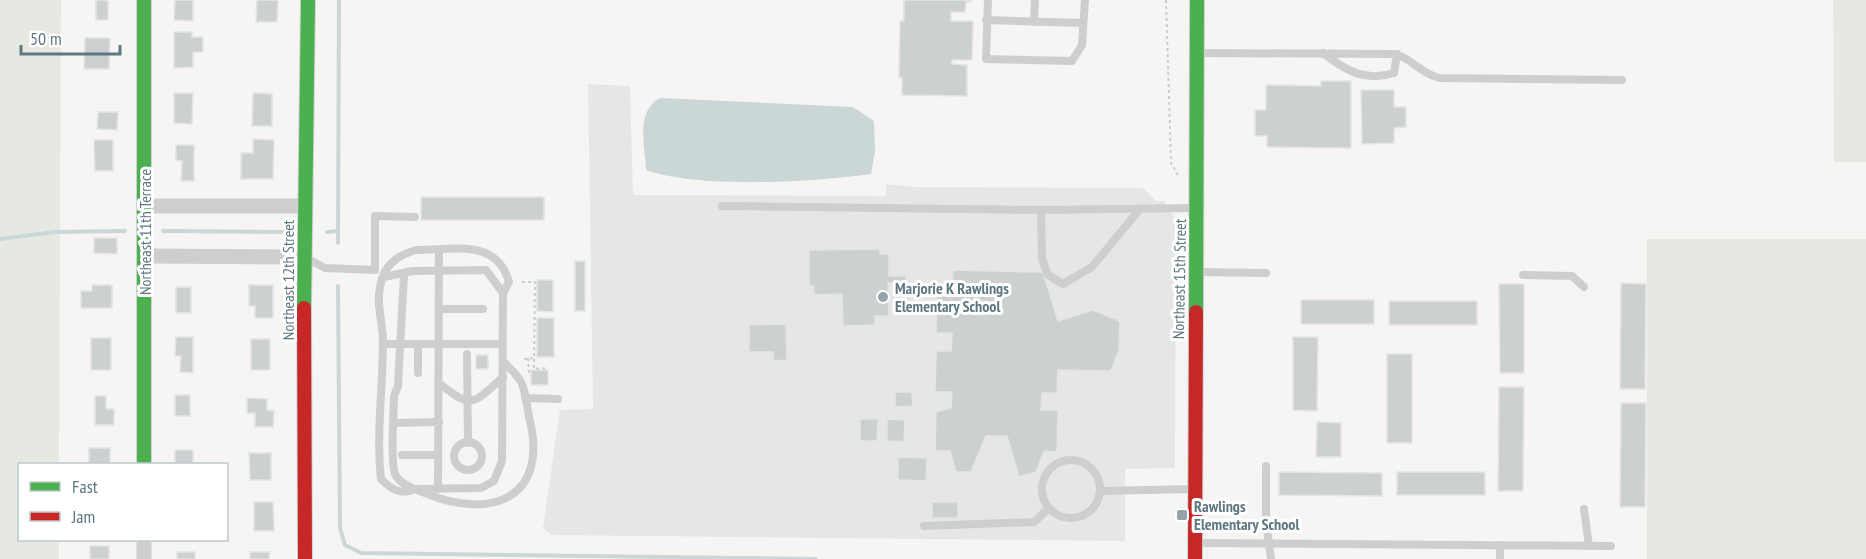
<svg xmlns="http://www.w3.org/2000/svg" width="1866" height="559" font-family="'PT Sans Narrow',sans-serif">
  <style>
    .built { fill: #e5e7e6 }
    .green { fill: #e6e9e2 }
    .water { fill: #cbd6d7 }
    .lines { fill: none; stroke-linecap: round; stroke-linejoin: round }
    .stream { stroke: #cbd6d7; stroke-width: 4 }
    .building { fill: #cdd0d0; stroke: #e5e4e4; stroke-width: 1.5 }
    .fast-casing { stroke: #cfd2d3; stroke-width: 16 }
    .jam-casing { stroke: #cfd2d3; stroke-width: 16 }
    .path { stroke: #cccccd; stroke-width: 2; stroke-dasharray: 3 3; stroke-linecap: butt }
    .lane { stroke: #cdcfcf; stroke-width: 8 }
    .street { stroke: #cdcfcf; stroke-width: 15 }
    .fast { stroke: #4caf50; stroke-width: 14 }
    .jam { stroke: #c62828; stroke-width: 14 }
    .poi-dot { fill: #94a3a9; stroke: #fff; stroke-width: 2 }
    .labels { text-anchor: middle; stroke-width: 6; stroke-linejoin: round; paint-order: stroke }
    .street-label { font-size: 16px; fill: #5f7780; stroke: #fff }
    .poi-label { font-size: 16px; font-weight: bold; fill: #5f7780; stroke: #fff; text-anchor: start }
  </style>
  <rect width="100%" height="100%" fill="#f6f5f4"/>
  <path class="built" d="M588 84 630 86 633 195 886 196V184L914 187 1143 188 1156 201H1164L1176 220 1175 468 1125 469V541L551 535 543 528 560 410 593 409Z"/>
  <g class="green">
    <path d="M0 0H61L59 464H20V540H59V559H0Z"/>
    <path d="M1833 0H1866V162H1834Z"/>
    <rect x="1647" y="239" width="219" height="320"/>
  </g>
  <path class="water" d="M660 98 853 107 874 121 875 152 871 174C814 182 699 189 646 170 645 145 635 112 660 98Z"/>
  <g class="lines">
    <g class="stream">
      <path d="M163 231 288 232"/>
      <path d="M327 232 338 231"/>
      <path d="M0 239 55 232 125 231"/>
      <path d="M338 243 339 0"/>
      <path d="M338 286 340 528 345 545 361 553 816 559"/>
    </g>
  </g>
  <g class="building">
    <rect x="96" y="0" width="12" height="20"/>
    <path d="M175 0H193V21L174 20Z"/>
    <path d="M257 0H278L277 22H256Z"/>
    <path d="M904 0H971V2H966L965 12H951V21H973L972 60H952V64L967 65V96L902 95V78H899L900 21H904Z"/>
    <path d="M174 32H192V37H203V52H193V67L174 68Z"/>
    <path d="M85 38H110L109 69H84Z"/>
    <path d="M1321 81H1351V148L1267 147V136H1255V110H1266V85L1321 86Z"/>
    <path d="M1361 90H1394V107H1406V127L1394 128V143L1362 144Z"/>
    <path d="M174 93H193L192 124 174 123Z"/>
    <path d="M253 93 272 94V126H252Z"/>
    <path d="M98 112H118L117 130 97 129Z"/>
    <path d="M253 139 274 140 273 179H241V153H253Z"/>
    <path d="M94 140H113V171H95Z"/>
    <path d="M176 145H194V181H181L182 161 176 160Z"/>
    <rect x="421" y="197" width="123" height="23"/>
    <path d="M94 238H117V254L94 253Z"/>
    <path d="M880 249V254H889V276H906V283H888L889 316H875V325L843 326 842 294 814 295V286H809V250Z"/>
    <rect x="575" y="261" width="10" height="50"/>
    <path d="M953 270 1043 272 1058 321 1093 310 1120 321 1119 350 1111 371 1058 370 1057 393H1042L1041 410H1058L1057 452 1044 451 1036 472 1019 477 1007 436H986L971 472H956L950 451H935L936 412 951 408 952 392H935L936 351H951L952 333H936L937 292H952Z"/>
    <path d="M537 280H553V312L537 311Z"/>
    <path d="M1621 283 1646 284 1645 389H1620Z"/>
    <path d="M1499 284H1524V373H1500Z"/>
    <path d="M92 285H112V308H81V291H92Z"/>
    <path d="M249 285H273V318H255V306H249Z"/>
    <rect x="176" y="287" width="15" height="26"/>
    <rect x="1301" y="300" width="73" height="24"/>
    <rect x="1389" y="301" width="88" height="24"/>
    <rect x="537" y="318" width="17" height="39"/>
    <path d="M786 324 787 360 773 361V352H749V325Z"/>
    <path d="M176 337H193V373L180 372 181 356H175Z"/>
    <path d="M1293 337H1318L1317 411 1293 410Z"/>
    <rect x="91" y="338" width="20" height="32"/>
    <rect x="251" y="339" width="19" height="31"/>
    <rect x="1387" y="354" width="25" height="89"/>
    <rect x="476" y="355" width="12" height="14"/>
    <rect x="531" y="370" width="17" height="15"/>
    <path d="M1499 387H1524L1523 491H1498Z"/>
    <path d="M895 392H912L913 406 895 407Z"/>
    <rect x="175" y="395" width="15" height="21"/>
    <path d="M95 396H106V409H114V425H95Z"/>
    <path d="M247 398 267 399V410L274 411 273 427H255V413H247Z"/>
    <path d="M1621 403H1646L1645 507H1620Z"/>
    <path d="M860 419H878L877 441H860Z"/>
    <path d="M887 419 905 420 904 442 887 441Z"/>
    <path d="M1317 422 1341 423V457H1316Z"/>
    <rect x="89" y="448" width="21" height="16"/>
    <rect x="175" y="450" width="18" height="14"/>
    <path d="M249 453H271V480H250Z"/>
    <path d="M898 457 927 458 926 481 898 480Z"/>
    <path d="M1279 472 1382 473V496L1279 495Z"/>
    <rect x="1397" y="472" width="88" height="23"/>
    <path d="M254 502H273L274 531H254Z"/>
    <rect x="932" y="502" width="26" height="16"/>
    <rect x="90" y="546" width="19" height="13"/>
    <rect x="177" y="552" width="18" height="7"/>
    <path d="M250 552H270L269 559H250Z"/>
  </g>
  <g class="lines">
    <defs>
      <g id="fast">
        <path d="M144 0V464"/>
        <path d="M304 308 308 0"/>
        <path d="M1196 312 1197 0"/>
      </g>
      <g id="jam">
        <path d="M304 308 305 559"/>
        <path d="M1195 559 1196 312"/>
      </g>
    </defs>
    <use href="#fast" class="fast-casing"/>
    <use href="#jam" class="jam-casing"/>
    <g class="path">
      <path d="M1166 0 1171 163 1178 175"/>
      <path d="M522 282H535L534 369 548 368"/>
      <path d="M528 358 529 373"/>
      <path d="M524 359 534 358"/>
    </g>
    <g class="lane">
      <path d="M988 0 986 59 1072 61 1082 45 1085 0"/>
      <path d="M986 20 1083 23"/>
      <path d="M1034 22 1035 0"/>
      <path d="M1198 53 1392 54C1410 56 1418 72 1439 78L1622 80"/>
      <path d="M1323 53C1346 71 1365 82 1394 73L1397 54"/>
      <path d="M722 206 1041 210 1194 208"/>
      <path d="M1041 210 1042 259 1048 275 1063 284 1092 267 1140 209"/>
      <path d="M416 250C453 250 497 238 509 282L503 293 502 461 494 481 481 488 415 489C401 496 391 489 381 479 376 433 383 387 383 341 383 323 376 305 380 287 383 266 397 255 416 250Z"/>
      <path d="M306 258 325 268 375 270V216L415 217"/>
      <path d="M1196 272 1266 273"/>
      <path d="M404 274 398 386 394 396C394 413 390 460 395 474 400 485 415 489 425 493 492 521 550 498 529 417 527 406 526 392 521 382 517 374 508 367 503 361"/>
      <path d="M1523 275 1572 276 1584 287"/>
      <path d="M384 277 412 271 486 270 503 293"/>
      <path d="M439 309H483"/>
      <path d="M383 344H503"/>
      <path d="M418 344V373"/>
      <path d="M467 354 468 443"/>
      <path d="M439 383C472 410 473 404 503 377"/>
      <path d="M525 398 558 399"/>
      <path d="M394 423 439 422"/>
      <circle cx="468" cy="456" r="14"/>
      <path d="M402 455H438"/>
      <circle cx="1071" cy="489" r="29"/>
      <path d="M1266 466V521L1271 559"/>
      <path d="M438 489 439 250"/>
      <path d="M1101 491 1192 489"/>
      <path d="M1584 509 1589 546"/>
      <path d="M924 526 1034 522 1048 509"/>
      <path d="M1196 543 1611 546"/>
      <path d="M1500 545V559"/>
    </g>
    <g class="street">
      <path d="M144 206H304"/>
      <path d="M145 256 305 257"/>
      <path d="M144 559V540"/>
    </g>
    <use href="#fast" class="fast"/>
    <use href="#jam" class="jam"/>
  </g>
  <g class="poi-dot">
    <circle cx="883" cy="297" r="6"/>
    <rect x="1176" y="509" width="12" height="12" rx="3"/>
  </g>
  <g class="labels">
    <g class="street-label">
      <text transform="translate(145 232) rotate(-90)" y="6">Northeast 11th Terrace</text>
      <text transform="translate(1179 279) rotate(-89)" y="6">Northeast 15th Street</text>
      <text transform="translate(288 280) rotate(-90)" y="6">Northeast 12th Street</text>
    </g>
    <g class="poi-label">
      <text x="895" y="294">Marjorie K Rawlings<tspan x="895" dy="18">Elementary School</tspan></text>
      <text x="1194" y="512">Rawlings<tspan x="1194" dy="18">Elementary School</tspan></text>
    </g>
  </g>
  <rect x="18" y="463" width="210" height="78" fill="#ffffff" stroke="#bfc9cc" stroke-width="1.5"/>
  <rect x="30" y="482" width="30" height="9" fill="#4caf50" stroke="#bfc9cc" stroke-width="1.5"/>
  <text x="72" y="493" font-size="18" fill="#5f7780">Fast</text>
  <rect x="30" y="512" width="30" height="9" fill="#c62828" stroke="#bfc9cc" stroke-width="1.5"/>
  <text x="72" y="523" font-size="18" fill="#5f7780">Jam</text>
  <path d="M21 45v9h99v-9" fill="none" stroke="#5f7780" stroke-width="3"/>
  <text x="30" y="45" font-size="18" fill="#5f7780" stroke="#ffffff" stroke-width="4.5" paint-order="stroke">50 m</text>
</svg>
